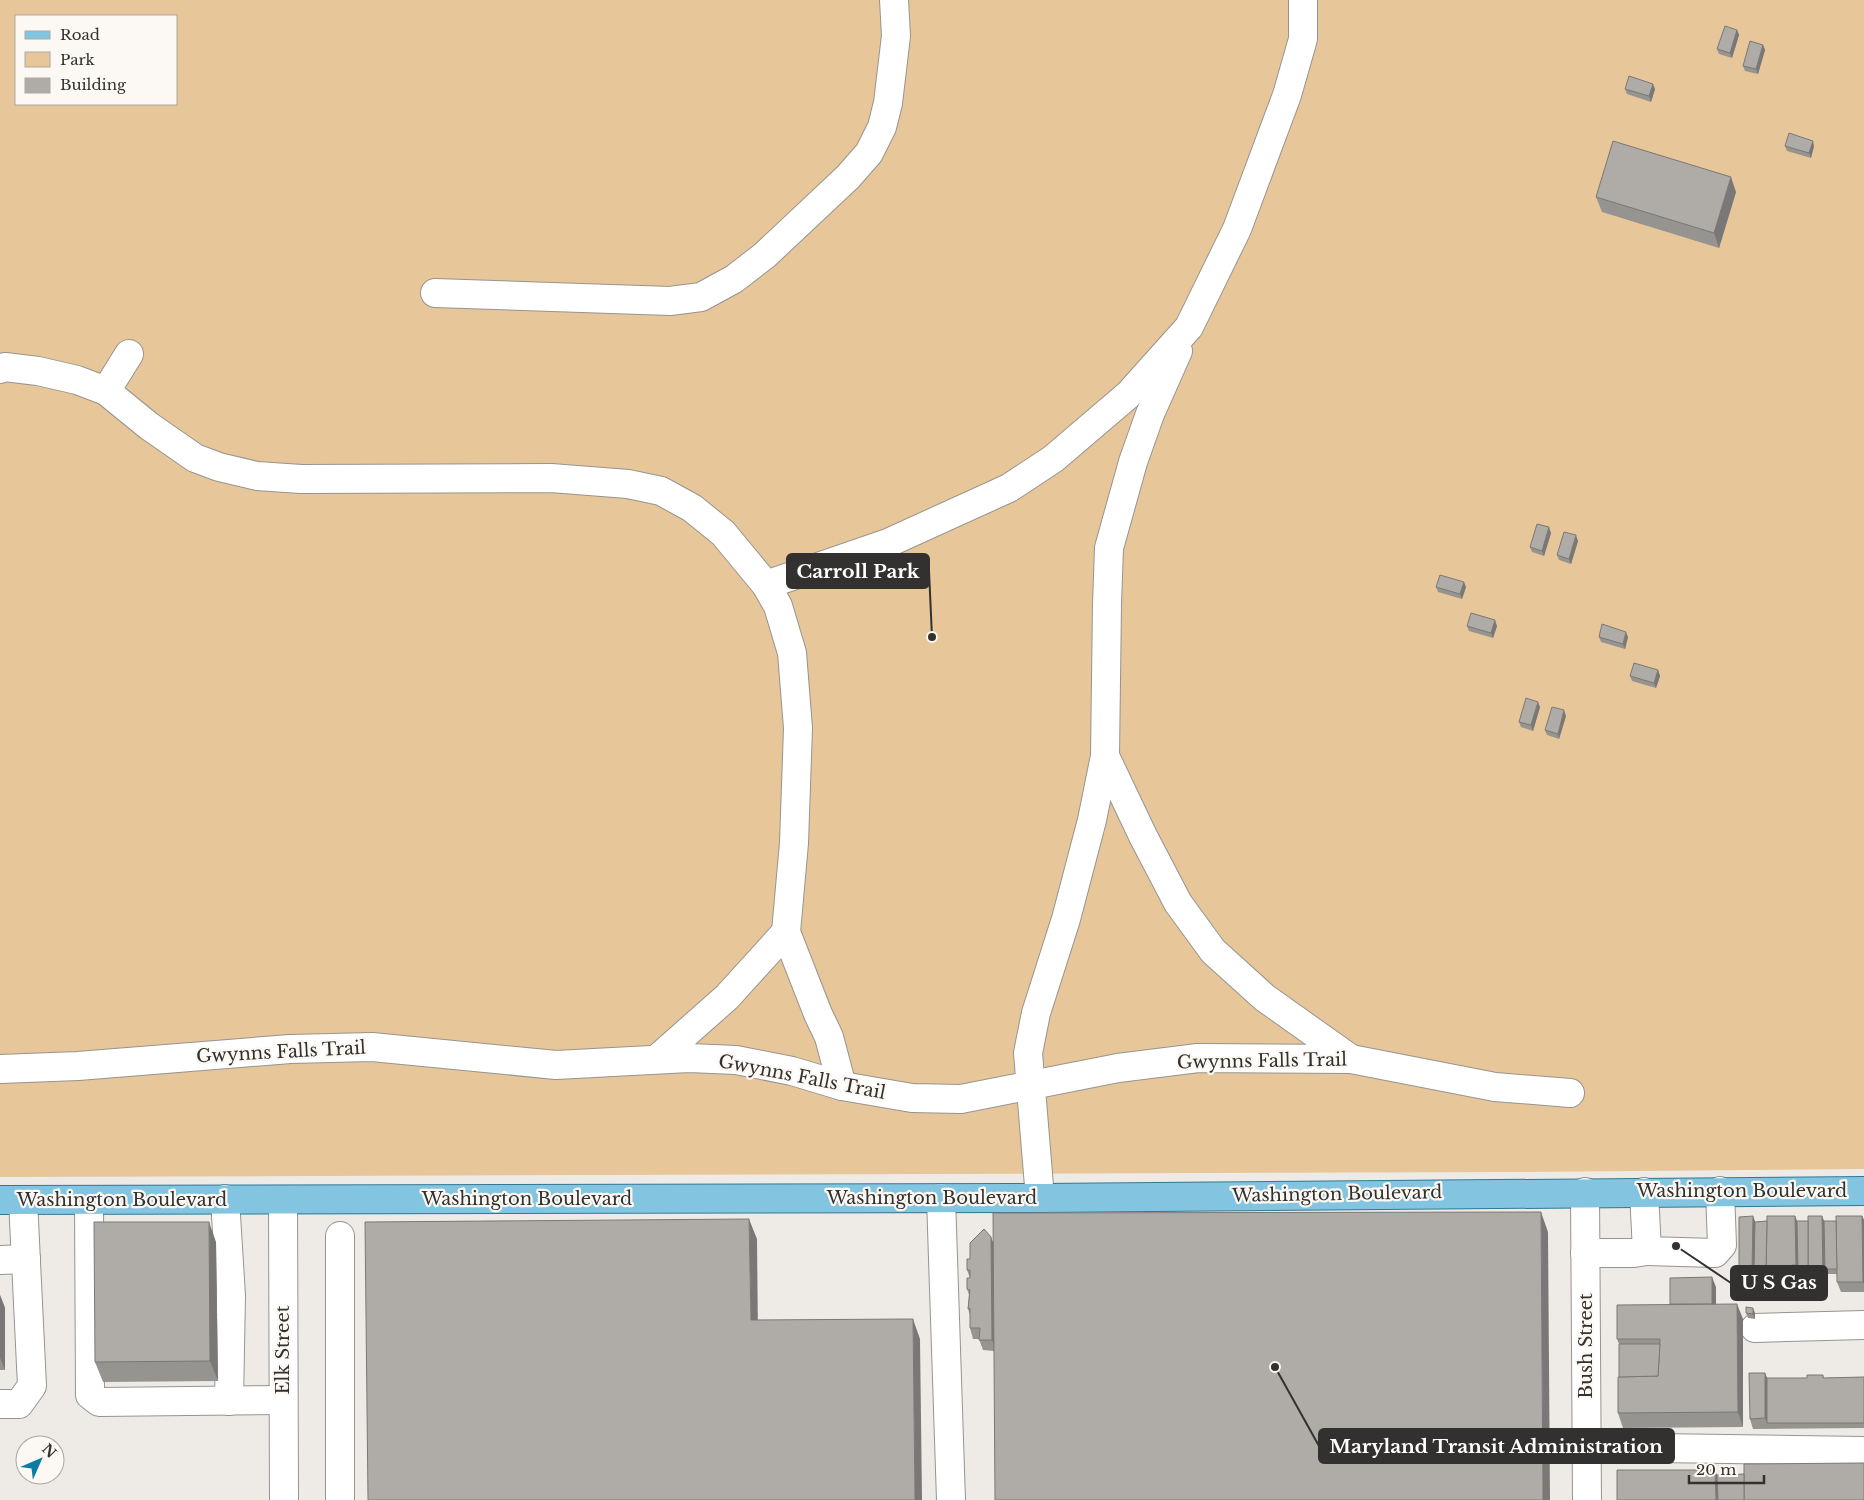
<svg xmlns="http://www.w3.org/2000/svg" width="1864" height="1500" font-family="'Libre Baskerville',serif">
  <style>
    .green { fill: #e7c699; fill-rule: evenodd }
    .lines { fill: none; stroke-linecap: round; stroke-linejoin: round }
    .minor-casing { stroke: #979490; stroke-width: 30 }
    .major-casing { stroke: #317895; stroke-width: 30 }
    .minor { stroke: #fff; stroke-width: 28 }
    .major { stroke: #83c5e0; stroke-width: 28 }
    .wall { fill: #969490 }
    .shaded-wall { fill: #7a7876 }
    .building { fill: #afaca8; stroke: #7a7876 }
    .labels { text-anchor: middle; stroke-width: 4.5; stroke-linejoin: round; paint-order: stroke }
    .street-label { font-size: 18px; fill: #32312f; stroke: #fcf8f4 }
    .leader { fill: none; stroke: #32312f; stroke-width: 2 }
    .callout-dot { fill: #32312f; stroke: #fcf8f4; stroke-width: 2 }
    .callout { fill: #32312f; stroke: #32312f; stroke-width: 2 }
    .callout-label { font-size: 19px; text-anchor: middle; font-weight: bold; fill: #fff }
  </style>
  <rect width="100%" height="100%" fill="#eeebe7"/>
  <path class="green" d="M0 0H1864V1169L1514 1172 0 1177ZM16 16H176V104H16Z"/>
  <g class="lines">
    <defs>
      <g id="minor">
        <path d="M435 293 670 301 701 297 734 279 765 255 848 177 869 153 882 127 888 103 896 36 894 0"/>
        <path d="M1178 351 1150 414 1133 462 1109 548 1107 604 1105 756 1143 836 1178 903 1213 951 1265 998 1351 1059"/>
        <path d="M0 369 5 367 38 371 77 380 106 391 149 426 195 458 219 467 257 476 301 479 551 478 628 484 661 491 692 508 723 533 766 585 778 606 792 653 798 728 794 843 786 932 818 1014 829 1037 842 1086"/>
        <path d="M106 391 129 354"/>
        <path d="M766 585 888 543 1009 488 1053 459 1128 395 1189 327 1237 229 1287 95 1303 39V0"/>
        <path d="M657 1059 727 997 786 932"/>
        <path d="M0 1069 78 1066 290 1049 372 1047 556 1065 689 1058 736 1060 792 1071 842 1086 912 1098 961 1099 1118 1068 1198 1058 1351 1059 1495 1087 1570 1093"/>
        <path d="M1585 1192 1587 1500"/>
        <path d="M1644 1192 1647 1251 1715 1253 1722 1245 1720 1191"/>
        <path d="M941 1198 951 1500"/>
        <path d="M1040 1198 1028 1053 1036 1013 1066 919 1092 820 1105 756"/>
        <path d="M225 1199 231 1296 229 1401"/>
        <path d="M89 1200 90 1395 99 1402 283 1400"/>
        <path d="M283 1200 284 1500"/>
        <path d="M340 1236V1500"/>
        <path d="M1585 1253H1634L1647 1251"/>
        <path d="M0 1260 26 1259"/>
        <path d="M1755 1328 1864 1325"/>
        <path d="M0 1404H19L32 1386 23 1200"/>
        <path d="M1586 1447 1864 1451"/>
      </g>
      <path id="major" d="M0 1200 1040 1198 1864 1191"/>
    </defs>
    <use href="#minor" class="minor-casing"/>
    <use href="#major" class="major-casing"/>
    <use href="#minor" class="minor"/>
    <use href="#major" class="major"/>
  </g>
  <g class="wall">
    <path d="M1737 30 1739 35 1732 58 1719 54 1717 49Z"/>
    <path d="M1763 45 1765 50 1758 74 1745 71 1743 66Z"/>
    <path d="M1625 89H1655L1651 102 1627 94Z"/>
    <path d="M1785 146H1814L1811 158 1787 151Z"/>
    <path d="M1736 192 1719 248 1602 212 1596 197Z"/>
    <path d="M1551 533 1544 556 1532 552 1530 547Z"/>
    <path d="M1578 541 1571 564 1559 560 1557 555Z"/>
    <path d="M1436 587H1466L1462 599 1438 592Z"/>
    <path d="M1467 626H1497L1493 638 1469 631Z"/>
    <path d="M1599 637H1628L1625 649 1601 642Z"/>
    <path d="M1658 670 1660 676 1656 688 1632 681 1630 676Z"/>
    <path d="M1540 707 1533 731 1521 727 1519 722Z"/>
    <path d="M1566 716 1559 739 1547 735 1545 730Z"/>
    <path d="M1753 1216 1755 1222 1767 1221 1795 1216 1797 1221H1808L1822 1216 1824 1221H1836L1862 1216 1864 1220V1292H1841L1837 1282V1274H1827V1273V1291H1812L1808 1280V1275H1796V1288H1785V1294H1770L1766 1284V1275H1756V1282H1743L1739 1272Z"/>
    <path d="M1548 1232 994 1351 983 1350 979 1339H973L970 1328V1315L968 1309 969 1295 967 1289 970 1278 967 1270 970 1259 993 1241Z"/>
    <path d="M216 1242 218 1381 103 1382 95 1362Z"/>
    <path d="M1716 1287V1304L1743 1319V1427L1623 1428 1618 1413 1619 1377V1344L1617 1339 1670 1304Z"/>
    <path d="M0 1295 5 1308V1370H0Z"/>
    <path d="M1746 1313H1755V1319L1748 1318Z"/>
    <path d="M1765 1373 1767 1378H1807L1823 1375 1824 1378 1864 1377V1428L1753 1429 1750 1419Z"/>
  </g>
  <g class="shaded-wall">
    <path d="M1737 30 1739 35 1732 58 1730 53Z"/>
    <path d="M1763 45 1765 50 1758 74 1756 69Z"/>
    <path d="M1653 84 1655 89 1651 102 1649 96Z"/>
    <path d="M1813 141 1814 146 1811 158 1809 153Z"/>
    <path d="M1731 177 1736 192 1719 248 1714 233Z"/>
    <path d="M1549 527 1551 533 1544 556 1542 551Z"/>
    <path d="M1576 535 1578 541 1571 564 1569 559Z"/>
    <path d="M1464 582 1466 587 1462 599 1460 594Z"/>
    <path d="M1495 620 1497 626 1493 638 1491 633Z"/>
    <path d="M1626 632 1628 637 1625 649 1623 644Z"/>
    <path d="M1658 670 1660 676 1656 688 1654 683Z"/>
    <path d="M1538 702 1540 707 1533 731 1531 725Z"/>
    <path d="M1564 710 1566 716 1559 739 1558 734Z"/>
    <path d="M1541 1212 1548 1232 1550 1500H1543Z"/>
    <path d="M1753 1216 1757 1227 1754 1270 1756 1275V1282L1752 1272Z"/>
    <path d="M1795 1216 1799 1226 1798 1270 1796 1265Z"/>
    <path d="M1822 1216 1826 1226 1825 1269 1827 1273V1291L1823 1280Z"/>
    <path d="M1862 1216 1864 1220V1285L1863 1282Z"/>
    <path d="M749 1219 757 1239 758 1340 751 1320Z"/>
    <path d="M209 1222 216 1242 218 1381 210 1361Z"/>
    <path d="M991 1237 995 1247 996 1351 992 1340Z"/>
    <path d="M1792 1265 1796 1275V1288L1793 1278Z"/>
    <path d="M1712 1277 1716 1287V1319L1712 1309Z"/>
    <path d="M1781 1278 1785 1288V1294L1781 1284Z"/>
    <path d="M0 1295 5 1308V1370L0 1358Z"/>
    <path d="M1737 1304 1743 1319V1427L1738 1412Z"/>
    <path d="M1753 1308 1755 1313V1319L1753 1314Z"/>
    <path d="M913 1319 920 1339 922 1500H915Z"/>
    <path d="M1765 1373 1769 1383 1767 1423 1765 1418Z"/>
    <path d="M1715 1470 1721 1485V1500H1716Z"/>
  </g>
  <g class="building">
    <path d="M1725 26 1737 30 1730 53 1717 49Z"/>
    <path d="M1750 41 1763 45 1756 69 1743 66Z"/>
    <path d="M1629 76 1653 84 1649 96 1625 89Z"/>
    <path d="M1789 133 1813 141 1809 153 1785 146Z"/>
    <path d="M1613 141 1731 177 1714 233 1596 197Z"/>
    <path d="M1537 524 1549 527 1542 551 1530 547Z"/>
    <path d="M1564 532 1576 535 1569 559 1557 555Z"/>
    <path d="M1440 575 1464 582 1460 594 1436 587Z"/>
    <path d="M1471 613 1495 620 1491 633 1467 626Z"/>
    <path d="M1602 624 1626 632 1623 644 1599 637Z"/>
    <path d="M1634 663 1658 670 1654 683 1630 676Z"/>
    <path d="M1526 698 1538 702 1531 725 1519 722Z"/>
    <path d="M1552 707 1564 710 1558 734 1545 730Z"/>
    <path d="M1541 1212 1543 1500H995L993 1213Z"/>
    <path d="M1753 1216 1752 1272H1739V1217Z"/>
    <path d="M1767 1216H1795L1796 1265H1792L1793 1278H1781V1284H1766Z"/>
    <path d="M1808 1216H1822L1823 1280H1808Z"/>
    <path d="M1836 1216H1862L1863 1282H1837Z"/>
    <path d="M749 1219 751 1320 913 1319 915 1500H368L365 1222Z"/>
    <path d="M1767 1221 1766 1270H1754L1755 1222Z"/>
    <path d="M1797 1221H1808V1270H1798Z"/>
    <path d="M1824 1221H1836L1837 1269H1825Z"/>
    <path d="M94 1222H209L210 1361 95 1362Z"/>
    <path d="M984 1229 991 1237 992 1340H979L980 1328H970V1308L968 1309 970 1290 967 1289V1278H970V1270H967V1259H970V1243Z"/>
    <path d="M1712 1277V1304H1670V1278Z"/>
    <path d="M1737 1304 1738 1412 1618 1413V1377L1658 1376 1660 1339H1617V1305Z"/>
    <path d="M1746 1307 1753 1308V1314L1746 1313Z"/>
    <path d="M1619 1344H1660L1658 1376 1619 1377Z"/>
    <path d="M1749 1373H1765V1418L1750 1419Z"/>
    <path d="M1807 1375H1823V1378L1864 1377V1423H1767V1378H1807Z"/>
    <path d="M1864 1463V1500H1744V1464Z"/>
    <path d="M1617 1470H1715L1716 1500H1617Z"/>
    <path d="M1744 1474V1500H1718L1717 1475Z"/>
  </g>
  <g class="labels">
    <g class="street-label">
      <text transform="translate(281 1052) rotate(-3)" y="6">Gwynns Falls Trail</text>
      <text transform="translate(1262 1061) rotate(-1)" y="6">Gwynns Falls Trail</text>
      <text transform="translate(802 1077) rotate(11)" y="6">Gwynns Falls Trail</text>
      <text x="1742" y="1197">Washington Boulevard</text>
      <text transform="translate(1337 1194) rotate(-1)" y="6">Washington Boulevard</text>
      <text x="932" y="1204">Washington Boulevard</text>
      <text x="527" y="1205">Washington Boulevard</text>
      <text x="122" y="1206">Washington Boulevard</text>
      <text transform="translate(1586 1346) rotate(-90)" y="6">Bush Street</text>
      <text transform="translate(283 1350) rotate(-90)" y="6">Elk Street</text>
    </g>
  </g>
  <path class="leader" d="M932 637L929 571M1676 1246L1731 1283M1275 1367L1319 1446"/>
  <g class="callout-dot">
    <circle cx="932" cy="637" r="5"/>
    <circle cx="1676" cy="1246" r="5"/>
    <circle cx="1275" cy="1367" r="5"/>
  </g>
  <g class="callout">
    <rect x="787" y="554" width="142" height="34" rx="5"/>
    <rect x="1731" y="1266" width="96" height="34" rx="5"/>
    <rect x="1319" y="1429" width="355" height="34" rx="5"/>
  </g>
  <g class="callout-label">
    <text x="858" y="578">Carroll Park</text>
    <text x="1779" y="1289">U S Gas</text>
    <text x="1496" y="1453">Maryland Transit Administration</text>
  </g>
  <rect x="15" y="15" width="162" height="90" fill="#fcf8f4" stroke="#aba8a5"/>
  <rect x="25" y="31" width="25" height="8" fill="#83c5e0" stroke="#aba8a5"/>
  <text x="60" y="40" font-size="15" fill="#32312f">Road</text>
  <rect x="25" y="52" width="25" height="15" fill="#e7c699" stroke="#aba8a5"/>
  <text x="60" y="65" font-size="15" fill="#32312f">Park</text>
  <rect x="25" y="78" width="25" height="15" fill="#afaca8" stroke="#aba8a5"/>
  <text x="60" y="90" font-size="15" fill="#32312f">Building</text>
  <g transform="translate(40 1460) rotate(45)"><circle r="24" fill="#fcf8f4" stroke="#aba8a5"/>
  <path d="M0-4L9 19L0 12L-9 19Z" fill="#0d7ca5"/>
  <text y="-8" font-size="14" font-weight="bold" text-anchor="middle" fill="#32312f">N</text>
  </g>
  <path d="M1689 1475v8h75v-8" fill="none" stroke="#32312f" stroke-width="2.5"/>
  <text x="1696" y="1475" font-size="15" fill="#32312f" stroke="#fcf8f4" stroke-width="4" paint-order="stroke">20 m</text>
</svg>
